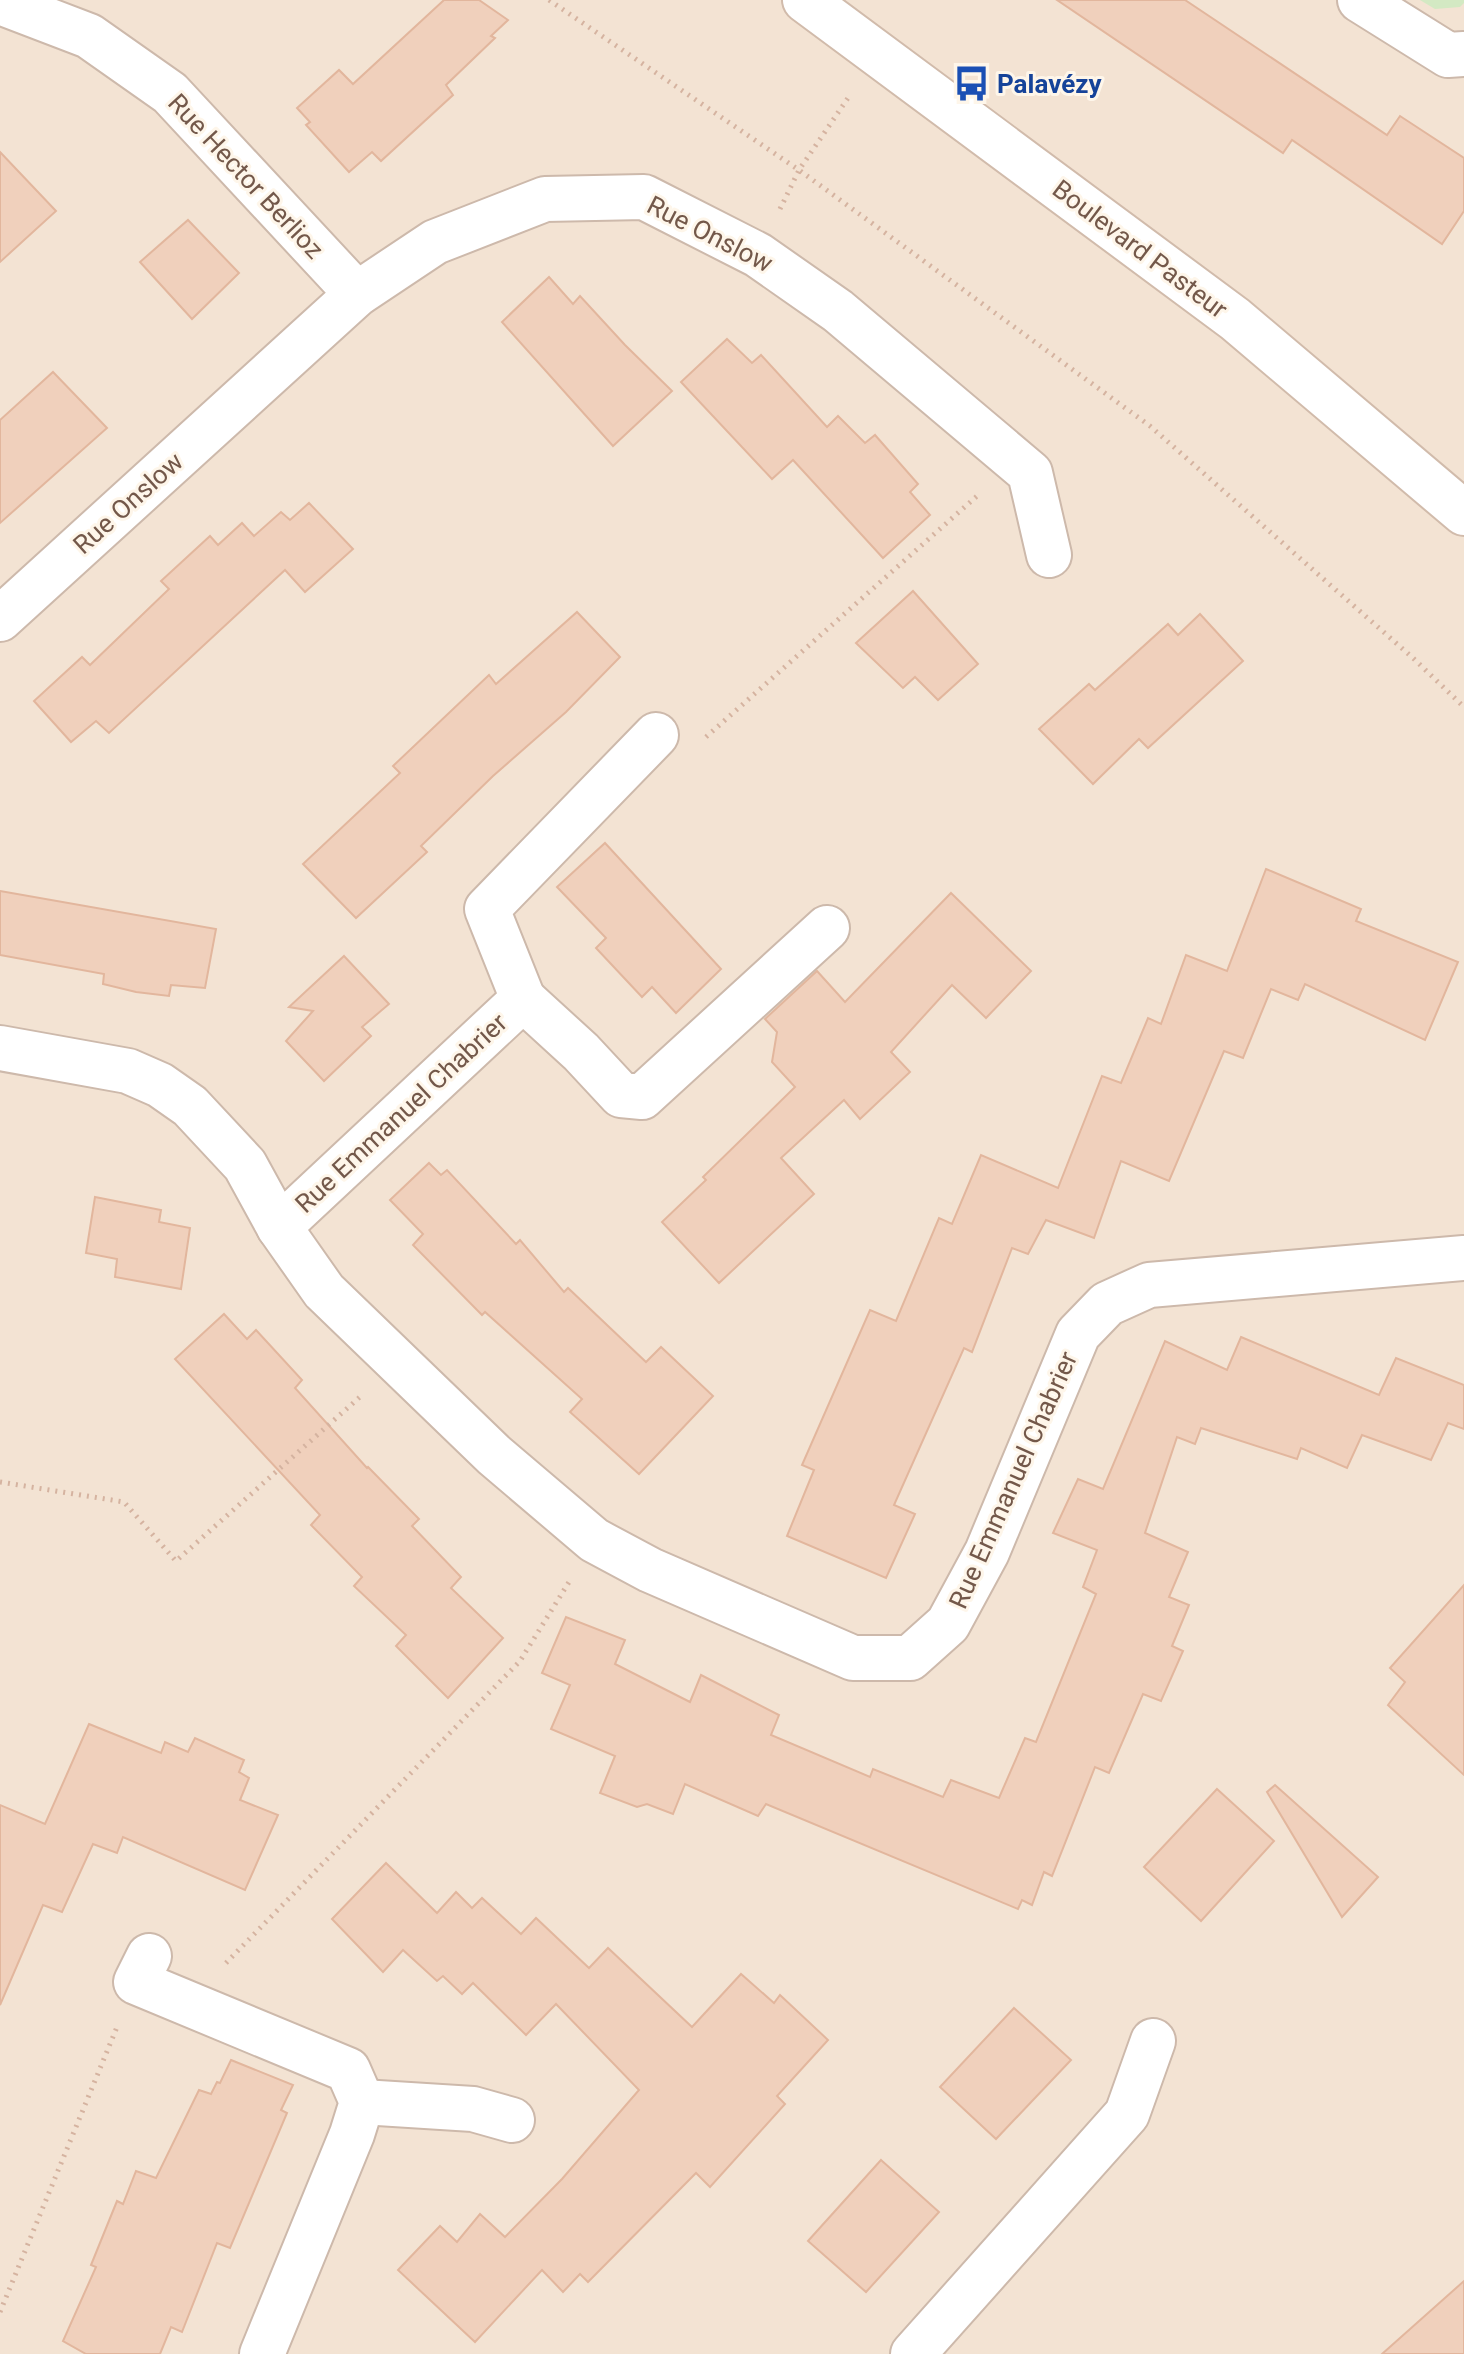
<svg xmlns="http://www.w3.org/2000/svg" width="1464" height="2354" font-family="Roboto,sans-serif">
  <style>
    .residential { fill: #f3e3d3 }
    .green { fill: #d3e9c3 }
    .building { fill: #f0d0bc; stroke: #e2b69d; stroke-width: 2 }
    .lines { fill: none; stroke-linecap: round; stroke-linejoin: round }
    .street-casing { stroke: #cdb9ab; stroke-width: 48 }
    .secondary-casing { stroke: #d1bbab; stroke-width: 48 }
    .path { stroke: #d5b3a0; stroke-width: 5; stroke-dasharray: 2 6; stroke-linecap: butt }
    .street { stroke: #fff; stroke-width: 44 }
    .secondary { stroke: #fff; stroke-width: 44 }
    .labels { text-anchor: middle; stroke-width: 6; stroke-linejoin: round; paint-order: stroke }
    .transit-label { font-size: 26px; font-weight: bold; fill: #164399; stroke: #fef6ea; text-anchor: start }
    .street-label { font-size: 26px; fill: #73584a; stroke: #fef6ea }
  </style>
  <rect width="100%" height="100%" fill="#fbf2e4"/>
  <rect class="residential" x="0" y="0" width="1464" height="2354"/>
  <path class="green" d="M1420 0H1464V3L1460 7 1435 9Z"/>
  <g class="building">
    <path d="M444 0H479L508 20 491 36 495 38 446 85 453 95 381 161 372 152 349 172 306 125 310 122 297 108 339 70 353 84Z"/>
    <path d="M1057 0H1185L1387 135 1400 116 1464 158V211L1442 244 1292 140 1283 153Z"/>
    <path d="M0 152 56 211 0 262Z"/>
    <path d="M188 220 239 273 192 319 140 262Z"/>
    <path d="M549 277 573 304 580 296 625 345 672 391 613 446 502 322Z"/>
    <path d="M727 339 752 363 761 355 827 427 838 416 865 443 875 435 918 484 910 492 930 515 883 558 793 460 772 479 681 382Z"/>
    <path d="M53 372 107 428 0 523V420Z"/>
    <path d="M309 503 353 549 305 592 285 570 109 733 96 721 71 742 34 701 82 657 90 665 169 589 161 581 210 536 218 545 242 523 254 536 281 512 290 520Z"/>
    <path d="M913 591 978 664 938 700 915 677 903 688 856 643Z"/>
    <path d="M577 612 620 657 566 712 493 776 421 846 427 852 356 918 303 864 400 773 393 766 489 675 496 684Z"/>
    <path d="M1200 614 1243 661 1148 748 1139 739 1093 784 1039 729 1089 684 1095 690 1168 624 1178 635Z"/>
    <path d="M605 843 721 969 676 1013 652 987 642 997 596 948 606 938 557 887Z"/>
    <path d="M1266 869 1361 909 1356 921 1458 962 1425 1040 1305 984 1298 1000 1271 989 1243 1058 1224 1051 1169 1181 1121 1161 1094 1238 1046 1220 1028 1254 1012 1248 972 1352 964 1348 894 1505 915 1514 886 1578 787 1536 814 1470 802 1465 870 1310 896 1321 939 1218 952 1224 981 1155 1058 1188 1102 1076 1121 1083 1148 1018 1161 1024 1186 955 1227 971Z"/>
    <path d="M0 891 216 929 205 988 171 985 169 996 136 992 103 984 104 974 0 955Z"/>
    <path d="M951 893 1031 971 986 1018 952 985 891 1052 910 1072 860 1119 844 1100 781 1158 814 1194 719 1283 662 1222 706 1180 703 1177 795 1087 772 1062 777 1032 765 1019 817 971 845 1002Z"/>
    <path d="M344 956 389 1004 362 1027 371 1036 324 1081 286 1041 313 1011 289 1007Z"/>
    <path d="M429 1163 441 1175 447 1170 516 1244 520 1240 564 1292 568 1288 646 1362 661 1347 713 1396 639 1474 570 1412 582 1399 485 1312 482 1315 413 1245 423 1234 390 1200Z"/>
    <path d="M95 1197 161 1210 159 1222 190 1228 181 1289 115 1277 117 1259 86 1253Z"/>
    <path d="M224 1314 247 1339 256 1330 302 1380 295 1388 367 1468 368 1467 419 1519 412 1526 461 1577 451 1588 503 1638 448 1698 396 1646 406 1635 354 1586 362 1577 311 1525 320 1515 175 1359Z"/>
    <path d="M1241 1337 1379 1395 1396 1358 1464 1385V1429L1448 1423 1431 1460 1362 1435 1347 1468 1301 1448 1297 1459 1201 1428 1195 1444 1177 1437 1145 1533 1188 1552 1169 1597 1189 1605 1172 1646 1183 1651 1161 1701 1143 1694 1109 1773 1095 1767 1052 1876 1044 1872 1032 1905 1022 1900 1018 1909 766 1804 758 1816 685 1784 673 1814 647 1804 637 1807 600 1793 615 1756 551 1729 570 1685 542 1673 566 1617 625 1640 615 1664 690 1702 701 1675 779 1715 771 1735 870 1777 873 1769 943 1797 951 1780 999 1798 1025 1738 1036 1742 1096 1594 1083 1587 1097 1550 1053 1533 1078 1479 1103 1489 1165 1341 1227 1370Z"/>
    <path d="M1464 1585V1775L1388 1705 1405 1682 1390 1668Z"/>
    <path d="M89 1724 161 1753 165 1742 188 1752 195 1738 244 1760 239 1772 249 1778 240 1800 278 1815 245 1890 123 1837 117 1853 93 1844 62 1912 43 1905 0 2005V1805L45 1824Z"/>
    <path d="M1275 1785 1378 1877 1342 1917 1267 1792Z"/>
    <path d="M1217 1789 1274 1841 1201 1921 1144 1867Z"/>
    <path d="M386 1863 437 1913 456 1892 472 1908 482 1898 521 1934 536 1918 589 1968 608 1948 692 2027 741 1974 774 2003 780 1995 828 2040 777 2096 785 2104 710 2187 696 2173 588 2282 580 2274 563 2292 542 2270 475 2342 398 2270 440 2226 457 2242 480 2214 505 2237 562 2179 639 2090 556 2004 526 2035 473 1983 462 1994 443 1976 437 1981 403 1950 383 1972 332 1919Z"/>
    <path d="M1014 2008 1071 2060 996 2139 940 2087Z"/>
    <path d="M231 2060 293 2085 281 2110 287 2113 230 2248 217 2243 182 2332 171 2327 160 2354H86L63 2341 96 2267 91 2265 117 2201 123 2204 136 2171 156 2178 199 2090 211 2094 217 2082 220 2083Z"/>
    <path d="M881 2160 939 2212 866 2292 808 2241Z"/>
    <path d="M1464 2281V2354H1382Z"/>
  </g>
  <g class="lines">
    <defs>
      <g id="street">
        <path d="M1360 0 1448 55 1464 54"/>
        <path d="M0 2 89 36 170 93 357 294"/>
        <path d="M0 619 357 294 435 242 545 199 644 197 758 255 838 311 1030 473 1049 555"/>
        <path d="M523 999 581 1052 621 1095 642 1097 827 928"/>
        <path d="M0 1048 128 1071 160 1085 190 1106 245 1165 279 1227 324 1291 494 1455 594 1540 650 1570 853 1658H910L948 1624 987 1552 1078 1334 1107 1304 1149 1285 1464 1258"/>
        <path d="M279 1227 523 999 487 909 656 735"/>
        <path d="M149 1956 136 1982 348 2070 362 2102 352 2134 262 2354"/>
        <path d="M362 2102 473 2109 512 2120"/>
        <path d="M913 2354 1127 2114 1153 2041"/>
      </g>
      <path id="secondary" d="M805 0 1235 319 1464 513"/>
    </defs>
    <use href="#street" class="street-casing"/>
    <use href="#secondary" class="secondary-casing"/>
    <g class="path">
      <path d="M549 0 799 170 1150 426 1413 658 1464 707"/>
      <path d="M780 209 799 170 850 95"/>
      <path d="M706 737 977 496"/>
      <path d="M0 1482 124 1502 176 1561 361 1396"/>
      <path d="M226 1963 520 1661 569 1582"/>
      <path d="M0 2312 117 2027"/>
    </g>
    <use href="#street" class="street"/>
    <use href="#secondary" class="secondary"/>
  </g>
  <defs>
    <symbol id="bus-bare" viewBox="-9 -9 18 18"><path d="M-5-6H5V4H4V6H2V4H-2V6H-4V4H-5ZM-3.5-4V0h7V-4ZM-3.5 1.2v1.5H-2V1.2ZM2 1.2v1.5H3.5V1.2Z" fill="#1a4fb4" stroke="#fef6ea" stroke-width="2.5" paint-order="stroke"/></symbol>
  </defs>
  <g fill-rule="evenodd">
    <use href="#bus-bare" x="946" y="58" width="51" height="51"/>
  </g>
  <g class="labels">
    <g class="transit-label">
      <text x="997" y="93">Palavézy</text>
    </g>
    <g class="street-label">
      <text transform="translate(246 176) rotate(47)" y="9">Rue Hector Berlioz</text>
      <text transform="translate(710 234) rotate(27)" y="9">Rue Onslow</text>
      <text transform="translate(1140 249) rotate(37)" y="9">Boulevard Pasteur</text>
      <text transform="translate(128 503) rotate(-42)" y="9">Rue Onslow</text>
      <text transform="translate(401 1113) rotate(-43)" y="9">Rue Emmanuel Chabrier</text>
      <text transform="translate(1013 1480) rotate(-66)" y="9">Rue Emmanuel Chabrier</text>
    </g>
  </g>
</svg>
